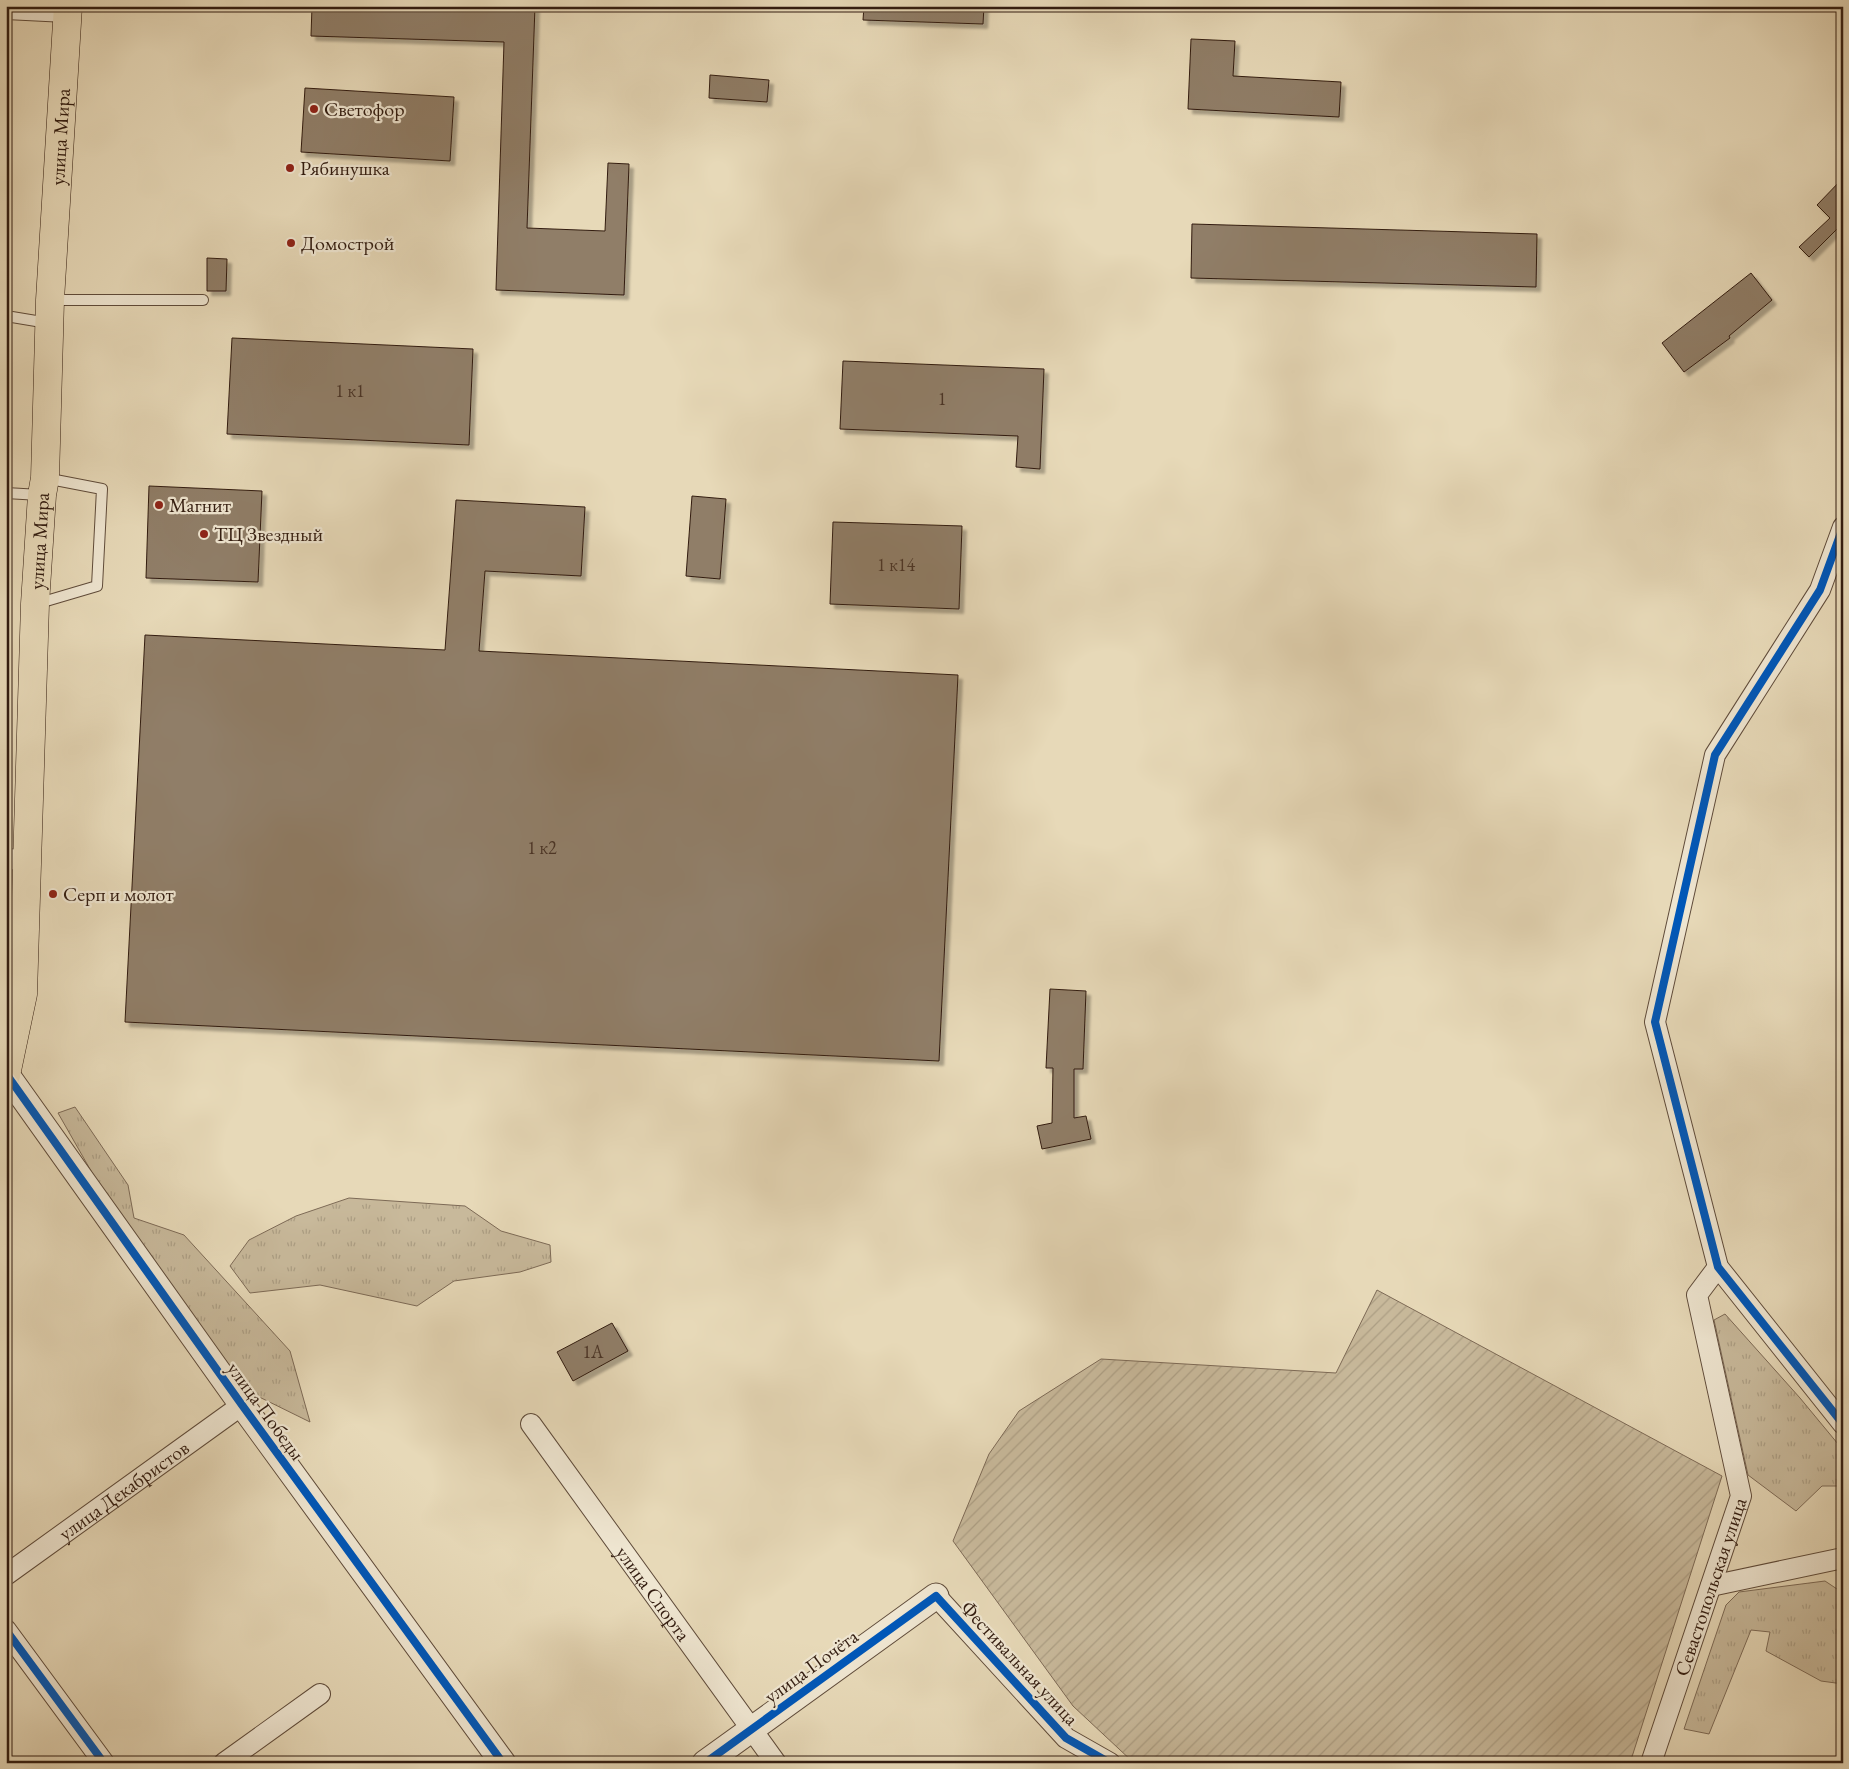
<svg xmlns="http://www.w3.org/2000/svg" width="1849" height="1769" font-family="'EB Garamond',serif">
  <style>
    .grass { fill: url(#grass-tufts); stroke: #7d6a56 }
    .garden { fill: url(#garden-furrows); stroke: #7d6a56 }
    .building { fill: #907e67; stroke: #321c10; filter: url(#shadow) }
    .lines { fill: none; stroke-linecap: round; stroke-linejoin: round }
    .service-casing { stroke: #5f4b3a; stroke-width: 12 }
    .minor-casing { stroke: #5f4b3a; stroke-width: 22 }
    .tertiary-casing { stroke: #5f4b3a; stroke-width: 27 }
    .primary-casing { stroke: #321c10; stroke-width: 29 }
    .service { stroke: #efe6d1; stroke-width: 10 }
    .minor { stroke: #efe6d1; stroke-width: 20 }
    .tertiary { stroke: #efe6d1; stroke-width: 25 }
    .primary { stroke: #e7d9b8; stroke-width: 28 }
    .cycleway-casing { stroke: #efe6d1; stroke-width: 11 }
    .cycleway { stroke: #0057b8; stroke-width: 8 }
    .poi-dot { fill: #8f2418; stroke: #efe6d1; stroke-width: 2 }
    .labels { text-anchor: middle; stroke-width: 4.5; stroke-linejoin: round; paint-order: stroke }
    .number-label { font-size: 18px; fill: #4a3426 }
    .poi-label { font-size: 20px; fill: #321c10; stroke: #efe6d1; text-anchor: start }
    .street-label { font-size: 20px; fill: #321c10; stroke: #efe6d1 }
  </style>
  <defs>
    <pattern id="grass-tufts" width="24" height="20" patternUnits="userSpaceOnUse" patternTransform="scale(1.25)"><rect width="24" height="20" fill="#c8b99b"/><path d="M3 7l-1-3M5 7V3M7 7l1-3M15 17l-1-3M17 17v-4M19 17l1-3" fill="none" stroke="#ac9e84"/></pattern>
    <pattern id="garden-furrows" width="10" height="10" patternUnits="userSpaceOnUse" patternTransform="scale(1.25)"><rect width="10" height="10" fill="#c8b99b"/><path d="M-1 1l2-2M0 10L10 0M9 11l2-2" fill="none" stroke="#ac9e84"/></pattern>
    <filter id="shadow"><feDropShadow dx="4.5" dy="4.5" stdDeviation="1" flood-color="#0004"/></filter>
  </defs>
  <rect width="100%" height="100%" fill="#e7d9b8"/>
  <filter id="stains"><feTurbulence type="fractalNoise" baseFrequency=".004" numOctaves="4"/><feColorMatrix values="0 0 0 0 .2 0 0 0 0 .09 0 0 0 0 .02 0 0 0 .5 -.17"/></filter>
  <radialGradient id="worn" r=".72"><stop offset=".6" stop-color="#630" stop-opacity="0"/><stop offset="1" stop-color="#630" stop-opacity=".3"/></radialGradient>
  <g class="grass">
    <path d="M75 1107 128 1185 134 1218 184 1235 290 1351 310 1422 241 1388 115 1213 58 1113Z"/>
    <path d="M349 1198 465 1206 501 1231 550 1245 551 1262 520 1272 454 1281 417 1306 320 1285 250 1293 230 1266 249 1240 296 1216Z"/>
    <path d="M1725 1314 1800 1398 1843 1450V1486H1822L1796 1511 1748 1475 1714 1320Z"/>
    <path d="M1825 1581 1843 1593V1684L1821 1681 1766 1651 1770 1632 1751 1630 1709 1734 1684 1729 1726 1605 1739 1592Z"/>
  </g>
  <path class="garden" d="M1377 1290 1722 1476 1630 1763H1391L1384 1759 1381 1763H1134L1073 1706 953 1541 989 1454 1019 1411 1101 1359 1336 1373Z"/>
  <g class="building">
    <path d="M312 6H535L527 228 605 231 608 163 629 164 624 295 496 290 504 42 311 36Z"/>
    <path d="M864 6H984L983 24 863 20Z"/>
    <path d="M1191 39 1235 41 1233 76 1341 82 1339 117 1188 109Z"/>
    <path d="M710 75 769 80 767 102 709 98Z"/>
    <path d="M305 88 454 97 450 161 301 152Z"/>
    <path d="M1843 178V231L1839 227 1809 257 1799 247 1830 218 1817 205Z"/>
    <path d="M1192 224 1537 234 1536 287 1191 278Z"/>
    <path d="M207 258 227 259 226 291H207Z"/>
    <path d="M1751 273 1772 300 1729 336 1730 338 1684 372 1662 343Z"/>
    <path d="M232 338 473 349 469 445 227 434Z"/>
    <path d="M843 361 1044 369 1040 469 1016 467 1018 436 840 429Z"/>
    <path d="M149 486 262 491 258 582 146 578Z"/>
    <path d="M692 496 726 499 720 579 686 576Z"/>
    <path d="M456 500 585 507 581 576 485 571 479 651 958 675 939 1061 125 1022 145 635 445 650Z"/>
    <path d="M833 522 962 526 959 609 830 604Z"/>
    <path d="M1050 989 1086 991 1083 1069H1074V1118L1086 1116 1091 1139 1042 1149 1037 1126 1052 1123 1053 1068H1046Z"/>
    <path d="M612 1323 628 1351 573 1381 557 1352Z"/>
  </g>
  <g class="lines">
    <defs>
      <g id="service">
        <path d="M6 14 66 17"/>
        <path d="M51 300H203"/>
        <path d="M6 316 48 323"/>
        <path d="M6 493 40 495"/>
        <path d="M36 604 97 586 102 489 45 478"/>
      </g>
      <g id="minor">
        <path d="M1843 527 1820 590 1715 755 1655 1022 1718 1267 1843 1424"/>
        <path d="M6 859 26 860"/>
        <path id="s1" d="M531 1424 776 1763"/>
        <path id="s2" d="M6 1575 242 1405"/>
        <path d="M1711 1586 1843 1558"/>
        <path d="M936 1596 1066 1738 1110 1763"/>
        <path d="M6 1630 104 1763"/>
        <path d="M224 1763 320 1694"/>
        <path id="s3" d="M1651 1763 1741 1496 1697 1295 1718 1267"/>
      </g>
      <g id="tertiary">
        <path d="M7 1075 242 1405 503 1763"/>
        <path d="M705 1763 936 1596"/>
      </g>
      <g id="primary">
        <path id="s4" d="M6 1075 23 994 35 604 42 495 45 478 50 300 68 6"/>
      </g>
    </defs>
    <use href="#service" class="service-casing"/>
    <use href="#minor" class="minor-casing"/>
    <use href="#tertiary" class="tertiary-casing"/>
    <use href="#primary" class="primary-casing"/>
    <use href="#service" class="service"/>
    <use href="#minor" class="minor"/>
    <use href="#tertiary" class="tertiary"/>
    <use href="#primary" class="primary"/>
    <defs>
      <g id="cycleway">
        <path d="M1843 527 1820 590 1715 755 1655 1022 1718 1267 1843 1424"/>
        <path d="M7 1075 242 1405 503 1763"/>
        <path d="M6 1630 104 1763"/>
        <path d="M705 1763 936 1596 1066 1738 1110 1763"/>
      </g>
    </defs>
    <use href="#cycleway" class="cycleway-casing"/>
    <use href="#cycleway" class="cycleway"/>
  </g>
  <g class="poi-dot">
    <circle cx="314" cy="109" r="5"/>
    <circle cx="290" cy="168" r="5"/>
    <circle cx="291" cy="243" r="5"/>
    <circle cx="159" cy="505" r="5"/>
    <circle cx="204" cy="534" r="5"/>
    <circle cx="53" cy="894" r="5"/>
  </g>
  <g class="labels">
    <g class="number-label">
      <text x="350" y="397">1 к1</text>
      <text x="942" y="405">1</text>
      <text x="896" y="571">1 к14</text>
      <text x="542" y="854">1 к2</text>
      <text x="593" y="1358">1А</text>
    </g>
    <g class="poi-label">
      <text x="324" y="116">Светофор</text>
      <text x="300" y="175">Рябинушка</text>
      <text x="301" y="250">Домострой</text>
      <text x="169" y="512">Магнит</text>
      <text x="214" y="541">ТЦ Звездный</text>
      <text x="63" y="901">Серп и молот</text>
    </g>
    <g class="street-label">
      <text dy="7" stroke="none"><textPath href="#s4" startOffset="941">улица Мира</textPath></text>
      <text dy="7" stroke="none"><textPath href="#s4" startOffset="536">улица Мира</textPath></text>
      <text transform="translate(266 1411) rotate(54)" y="7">улица Победы</text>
      <text dy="7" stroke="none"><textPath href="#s2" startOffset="145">улица Декабристов</textPath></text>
      <text dy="7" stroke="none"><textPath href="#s3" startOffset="186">Севастопольская улица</textPath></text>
      <text dy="7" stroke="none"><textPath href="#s1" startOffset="209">улица Спорта</textPath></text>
      <text transform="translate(1020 1663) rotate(47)" y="7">Фестивальная улица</text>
      <text transform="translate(811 1666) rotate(-36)" y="7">улица Почёта</text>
    </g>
  </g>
  <rect width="1849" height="1769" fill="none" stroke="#e7d9b8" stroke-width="25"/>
  <rect x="8" y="8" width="1834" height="1754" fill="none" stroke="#321c10" stroke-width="2.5"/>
  <rect x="12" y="12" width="1824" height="1744" fill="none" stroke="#321c10"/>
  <rect width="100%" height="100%" filter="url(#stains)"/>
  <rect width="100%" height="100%" fill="url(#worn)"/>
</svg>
